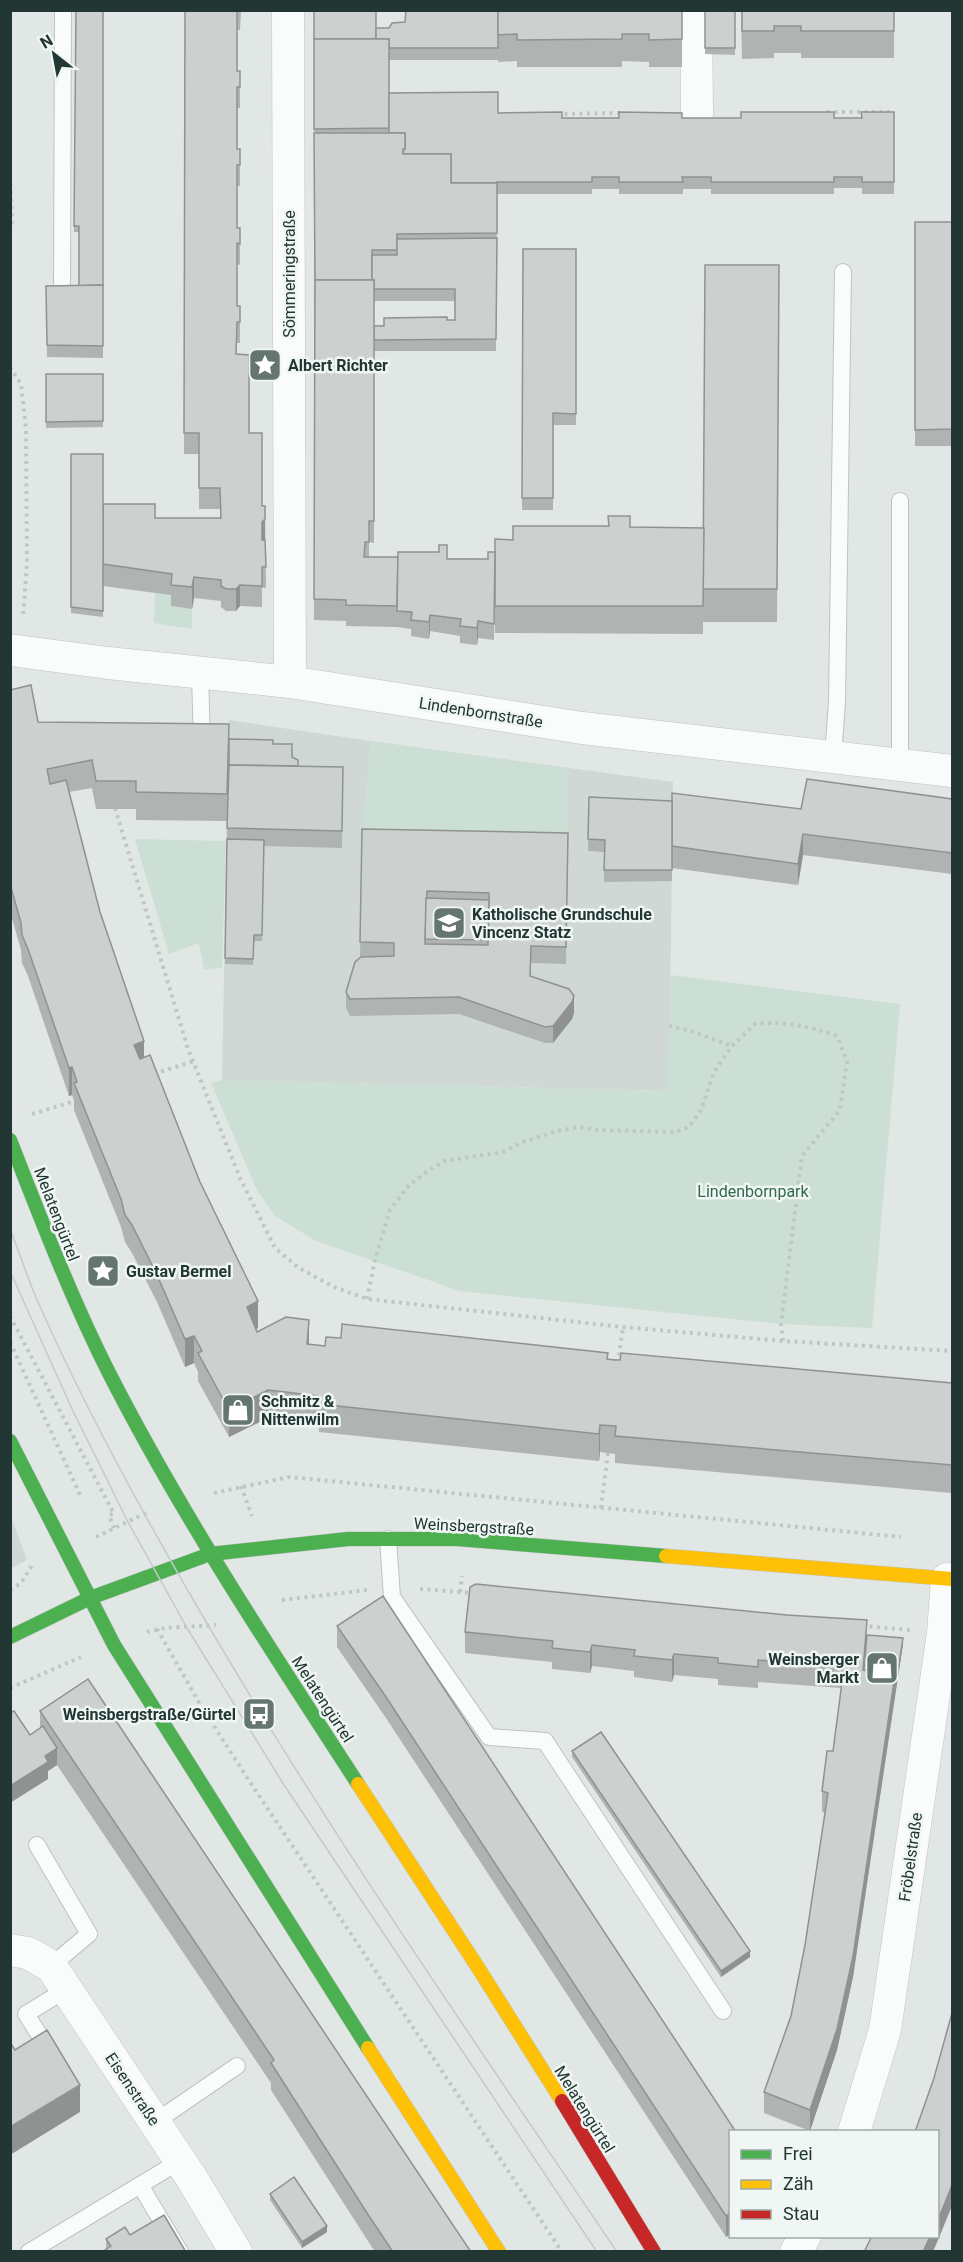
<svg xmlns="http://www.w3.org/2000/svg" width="963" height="2262" font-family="Roboto,sans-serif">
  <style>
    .built { fill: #cfd8d5 }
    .green { fill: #ccdfd4 }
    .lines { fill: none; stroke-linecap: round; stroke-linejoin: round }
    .lane-casing { stroke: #bec4c2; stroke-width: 18 }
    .street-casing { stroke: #bec4c2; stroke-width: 33 }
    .fast-casing { stroke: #bec4c2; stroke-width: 15 }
    .slow-casing { stroke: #bec4c2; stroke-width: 15 }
    .jam-casing { stroke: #bec4c2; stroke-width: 15 }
    .path { stroke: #bfc7c5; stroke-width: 4; stroke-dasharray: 3 4.5; stroke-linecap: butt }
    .lane { stroke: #fafbfb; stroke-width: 16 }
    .street { stroke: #fafbfb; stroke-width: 32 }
    .fast { stroke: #4caf50; stroke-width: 14 }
    .slow { stroke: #ffc107; stroke-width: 14 }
    .jam { stroke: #c62828; stroke-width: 14 }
    .tram { stroke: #c6c9c9; stroke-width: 1.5 }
    .wall { fill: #afb3b2 }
    .shaded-wall { fill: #8f9291 }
    .building { fill: #ccd0cf; stroke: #8f9291; stroke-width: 1.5; fill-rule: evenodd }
    .labels { text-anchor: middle; stroke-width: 5; stroke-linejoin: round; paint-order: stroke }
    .street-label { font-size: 16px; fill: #223734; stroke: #eff6f3 }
    .poi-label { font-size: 16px; font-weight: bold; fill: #223734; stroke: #eff6f3; text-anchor: start }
    .park-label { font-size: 16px; fill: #31694f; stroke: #eff6f3 }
  </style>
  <rect width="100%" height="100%" fill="#e1e7e5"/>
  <g class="built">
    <path d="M229 720 370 741 673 782 669 1091 222 1080Z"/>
    <path d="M11 1517 27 1560 11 1568H10Z"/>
  </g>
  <g class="green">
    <path d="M155 593 172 595 171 606 192 609V629L154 623Z"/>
    <path d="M370 741 567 768 568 850 362 846Z"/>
    <path d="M135 839 226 841 222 968 204 969 199 943 169 954Z"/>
    <path d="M671 975 900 1004 872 1328 781 1324 460 1291 316 1241 275 1216 257 1190 211 1083 222 1080 668 1091Z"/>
  </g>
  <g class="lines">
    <defs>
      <g id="lane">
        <path d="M62 282 63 10"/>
        <path d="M200 673 202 744"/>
        <path d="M833 757 837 702 843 272"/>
        <path d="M900 765V501"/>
        <path d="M388 1539 392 1597 489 1737 545 1741 723 2011"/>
        <path d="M37 1845 89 1934 51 1966"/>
        <path d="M51 2053 26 2014 67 1989"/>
        <path d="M155 2122 237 2066"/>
        <path d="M140 2185 180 2252"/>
        <path d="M29 2252 180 2161"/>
      </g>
      <g id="street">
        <path d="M288 10 290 682"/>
        <path d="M696 10 697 113"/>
        <path d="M10 650 108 663 290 682 582 728 952 771"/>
        <path d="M10 1950 28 1953 51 1966 191 2177 236 2252"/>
        <path d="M854 2132 885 2030 943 1633 947 1579"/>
        <path d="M796 2252 805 2236"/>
      </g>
      <g id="fast">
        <path d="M10 1140C41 1219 71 1298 109 1373 182 1516 271 1650 358 1784"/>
        <path d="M10 1441 114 1645 368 2048"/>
        <path d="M10 1637 90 1598 210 1554 348 1539H457L666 1556"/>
      </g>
      <g id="slow">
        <path d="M666 1556 952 1579"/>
        <path d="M358 1784 477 1966 562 2101"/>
        <path d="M368 2048 499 2252"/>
      </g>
      <path id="jam" d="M562 2101 654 2252"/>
    </defs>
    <use href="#lane" class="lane-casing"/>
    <use href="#street" class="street-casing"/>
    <use href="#fast" class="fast-casing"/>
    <use href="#slow" class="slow-casing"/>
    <use href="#jam" class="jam-casing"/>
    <g class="path">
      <path d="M827 112H891"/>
      <path d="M557 114 622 113"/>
      <path d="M10 176 12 220 10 231"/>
      <path d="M10 367 21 384 26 429 27 563 23 618"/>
      <path d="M115 808 188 1049 240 1178 275 1248 299 1268 334 1287 367 1299 623 1327 783 1341 952 1351"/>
      <path d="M669 1026 691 1031 732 1046"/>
      <path d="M154 1074 194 1061"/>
      <path d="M32 1114 75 1101"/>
      <path d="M367 1299 375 1260 390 1210 409 1185 428 1171 444 1161 503 1152 523 1142 557 1131 579 1127 595 1130 676 1132 689 1127 701 1110 714 1072 732 1046 756 1023C785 1022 809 1026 837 1036L847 1061 840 1110 802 1156 781 1324 783 1341"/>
      <path d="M10 1316 114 1514 109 1515 114 1528"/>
      <path d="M10 1342 81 1497"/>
      <path d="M618 1363 623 1327"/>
      <path d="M241 1486 252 1516"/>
      <path d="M214 1493 289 1477 901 1537"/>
      <path d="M601 1508 608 1453"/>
      <path d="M96 1537 146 1513"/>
      <path d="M420 1589 472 1593"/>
      <path d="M10 1590 21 1583 33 1564"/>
      <path d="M460 1592 462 1576"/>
      <path d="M282 1600 367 1590"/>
      <path d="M862 1626 911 1630"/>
      <path d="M157 1629 201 1706 250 1782 562 2252"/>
      <path d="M147 1632C163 1626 197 1627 216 1625"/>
      <path d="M10 1688 81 1657"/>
    </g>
    <use href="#lane" class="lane"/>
    <use href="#street" class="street"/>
    <use href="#fast" class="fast"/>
    <use href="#slow" class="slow"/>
    <use href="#jam" class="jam"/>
    <g class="tram">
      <path d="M10 1229C20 1253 27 1278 38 1302 87 1413 146 1520 208 1625 334 1840 477 2045 617 2252"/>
      <path d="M10 1271 72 1409 128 1522 187 1628 284 1785 597 2252"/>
    </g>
  </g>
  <g class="wall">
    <path d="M76 10H103V358L47 357 46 286H79V232H74Z"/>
    <path d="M185 10H241L240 30H237V71H240V108H237V149H240V186H237V228H240V265L237 264V306H240V343H237L236 354 262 506 265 512 266 588H262V607L240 606 236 611H226L221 607V601L194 598 192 609 171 606V595L103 586V504L155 518H220V509H199V454H184Z"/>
    <path d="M314 10 376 39 389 28 405 22 498 10V60H389V93L498 113 562 118H861L894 112V194H862V188H834V194H711V189H683V194H619V189H592V194H497L496 351H374V326L455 320V301H374V543L369 542V557L488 559 495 552 494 640 478 638 477 645 460 643V636L430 631 429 639 411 636V629L397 627 346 626V621L314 620Z"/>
    <path d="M498 10H682V67H649V62L622 61V67H517V61L498 62Z"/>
    <path d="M705 10H735V55L705 54Z"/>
    <path d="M741 10H894V58H801V53H774V58L742 59Z"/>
    <rect x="915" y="222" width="37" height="224"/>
    <path d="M523 249H576V425H553V510H522Z"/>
    <path d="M779 265 777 622H703V634L495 633V539L513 540 630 527 704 528Z"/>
    <path d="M46 374H103V427L46 428Z"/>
    <path d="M71 454H103V617L71 613Z"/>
    <path d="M10 690 38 722 229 739 273 744 292 757 298 766 343 767 342 848 264 846 262 941H254L253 965 225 964 227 821 136 820V809H96L92 788 69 792 100 912 144 1057 200 1182 258 1328 256 1329 257 1332 309 1345 325 1346 341 1338 608 1359 952 1383V1493L615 1463V1454L600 1452 599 1461 319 1432V1423L268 1418 229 1437 198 1381V1372L194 1363 185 1367 157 1302 132 1253 125 1242 121 1227 74 1110V1100L72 1095 69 1096 28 976 22 963 21 950 10 911Z"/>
    <path d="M589 797 801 809 952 799V874L803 855 798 885 672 868V857V881L604 882V852L588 851Z"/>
    <path d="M362 829 568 833 566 964 531 963V976L574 1013 572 1019 553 1043H545L459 1014 350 1016 346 1008V992L360 958Z"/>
    <path d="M337 1626 730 2132V2234L726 2237 386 1718 337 1647Z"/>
    <path d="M465 1632 867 1636 903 1644 853 1977 837 2050 810 2131 764 2113V2092L791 2016 805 1945 825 1813 822 1812V1791L833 1751 841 1688 758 1682V1688L718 1685V1679L674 1675 672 1682 634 1677V1671L592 1666 590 1673 552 1669V1662L465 1653Z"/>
    <path d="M40 1711 471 2252H375L271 2090V2083L57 1765 48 1771V1779L30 1735 40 1728Z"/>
    <path d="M572 1751 750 1957 721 1977 572 1757Z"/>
    <path d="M270 2194 327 2232 302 2248 270 2200Z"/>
    <path d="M130 2235 106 2249V2239Z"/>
  </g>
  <g class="shaded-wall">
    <path d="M265 512V540L262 543V522Z"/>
    <path d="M194 577V598L192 609V587Z"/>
    <path d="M240 585V606L236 611V589Z"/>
    <path d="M430 615V631L429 639V622Z"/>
    <path d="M478 621V638L477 645V628Z"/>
    <path d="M803 834V855L798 885V864Z"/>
    <path d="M574 996V1013L572 1019 553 1043V1026Z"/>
    <path d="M144 1041V1068L134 1072V1045Z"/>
    <path d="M72 1067V1095L69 1096V1068Z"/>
    <path d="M258 1301V1328L247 1334V1307Z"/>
    <path d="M309 1320V1347L307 1344Z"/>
    <path d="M194 1336V1363L185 1367V1339Z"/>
    <path d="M268 1390V1418L229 1437V1410Z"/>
    <path d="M600 1425V1452L599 1461V1434Z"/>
    <path d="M903 1638V1644L895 1696 853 1977 837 2050 810 2131V2110Z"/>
    <path d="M592 1645V1666L590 1673V1652Z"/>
    <path d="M674 1654V1675L672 1682V1660Z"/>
    <path d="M57 1748V1765L48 1771V1779L10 1803V1786L45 1756Z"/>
    <path d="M750 1951V1957L721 1977V1971Z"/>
    <path d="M80 2085V2112L10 2155V2127Z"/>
    <path d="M952 2185V2206L933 2252H923L930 2236H938V2220Z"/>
    <path d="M730 2213V2234L726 2237V2216Z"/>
    <path d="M327 2226V2232L302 2248V2242Z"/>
  </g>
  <g class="building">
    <path d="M76 10H103V285L79 286V226H74Z"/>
    <path d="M185 10H237V71H240V87H237V149H240V165H237V228H240V244L237 243V306H240V322H237L236 354 249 355V433H262V506H265V519L262 522V540H265L266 567H262V586L240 585 236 589H226L221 586V580L194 577 192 587 171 585 172 574 103 564V504H155V518H221L220 488H199V433H184Z"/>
    <rect x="314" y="10" width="62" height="29"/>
    <path d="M406 10H498V48H389V39H376V28H389L392 23 405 22Z"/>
    <path d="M498 10H682V39L649 40V34H622V39L517 40V34L498 35Z"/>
    <rect x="705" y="10" width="30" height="38"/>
    <path d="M742 10H894V31H801V26H774V31H742Z"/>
    <path d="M314 39H389V128L314 129Z"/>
    <path d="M498 92V113L562 112V118H619V112L682 113V118H741V112H834V118H862L861 112H894V182H862V177H834V182H711V177H682L683 182H619V177H592V182H497V188V183H451V154H403L404 149H405V133H389V93Z"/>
    <path d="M314 133H405V149H403V154H451V183H497V233L397 234V250H372V280H315Z"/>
    <path d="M915 222H952V429L915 430Z"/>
    <path d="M497 238 496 339 374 340V326H384V318L447 317V320H455V289H374V280H372V255H397V239Z"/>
    <path d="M523 249H576V414L553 413V498H522Z"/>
    <path d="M705 265H779L777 589H703Z"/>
    <path d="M315 280H374V521H369V542H365L364 557H398L397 606 346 605V600L314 599Z"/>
    <path d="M103 285V346L47 345 46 286Z"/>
    <path d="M46 374H103V421L46 422Z"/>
    <path d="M71 454H103V611L71 607Z"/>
    <path d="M608 516H630V527L704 528 703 606H495V539L513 540V526H609Z"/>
    <path d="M439 545H447V559H488V552H495L494 624 478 621 477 628 460 626 461 619 430 615 429 622 411 620 412 612 397 611 398 552H439Z"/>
    <path d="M31 685 38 722 229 724 227 794 136 792V781H96L92 760 47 769 50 784 66 780 100 912 144 1041 134 1045 140 1059 150 1055 200 1182 258 1301 247 1307 257 1332 286 1317 309 1320 307 1344 325 1346 326 1337 341 1338 342 1324 608 1353 607 1359 615 1360H620L621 1353 952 1383V1465L615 1436 616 1426 600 1425 599 1434 319 1404V1396L268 1390 229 1410 198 1353 202 1351 194 1336 185 1339 157 1275 132 1225 125 1215 121 1199 74 1083 77 1082 72 1067 69 1068 28 949 22 935 21 923 10 884V690Z"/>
    <path d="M229 739 273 740V744H292V757L298 760V766L229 765Z"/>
    <path d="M229 765 343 767 342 831 227 828Z"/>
    <path d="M807 779 952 799V853L803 834 798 864 672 846V793L801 809Z"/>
    <path d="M589 797 672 801V870H604L605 840 588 839Z"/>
    <path d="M362 829 568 833 566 947 531 946 530 976 569 989 574 996 572 1002 553 1026 545 1027 459 997 350 999 346 992 355 962 361 957 394 956V943L360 942ZM427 891 489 893 488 945 425 944Z"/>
    <path d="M227 839 264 840 262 935H254L253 959 225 958Z"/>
    <path d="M426 898 489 900 488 940 425 939Z"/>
    <path d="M476 1584 787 1615 867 1620 863 1670 895 1675 853 1956 837 2029 810 2110 764 2092 791 2016 805 1945 828 1793 822 1791 827 1751H833L844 1667 758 1660V1667L718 1663V1658L674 1654 672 1660 634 1656 635 1650 592 1645 590 1652 552 1648 553 1641 465 1632 470 1587Z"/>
    <path d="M383 1596 736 2132H730V2213L726 2216 386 1697 337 1626Z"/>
    <path d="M867 1635 903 1638 895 1690V1675L864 1670Z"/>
    <path d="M88 1679 471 2252H393L369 2216 271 2063 274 2060 40 1711Z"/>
    <path d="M14 1711 30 1735 43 1726 57 1748 45 1756 48 1762 10 1786V1713Z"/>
    <path d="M601 1732 750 1951 721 1971 572 1751Z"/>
    <path d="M952 2013V2185L938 2220V2132H915L934 2078Z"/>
    <path d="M47 2030 80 2085 10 2127V2042L15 2050Z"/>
    <path d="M294 2177 327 2226 302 2242 270 2194Z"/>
    <path d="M164 2215 186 2252H102L111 2246 106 2239 125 2227 130 2235Z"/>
    <path d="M872 2236H930L923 2252H864Z"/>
  </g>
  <defs>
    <symbol id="sight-square" viewBox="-11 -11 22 22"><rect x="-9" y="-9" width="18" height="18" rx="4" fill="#657572" stroke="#eff6f3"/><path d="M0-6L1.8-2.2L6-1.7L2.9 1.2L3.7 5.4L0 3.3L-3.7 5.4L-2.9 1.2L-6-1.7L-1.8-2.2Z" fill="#fff"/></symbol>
    <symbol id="school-square" viewBox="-11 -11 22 22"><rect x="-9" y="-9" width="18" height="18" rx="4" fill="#657572" stroke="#eff6f3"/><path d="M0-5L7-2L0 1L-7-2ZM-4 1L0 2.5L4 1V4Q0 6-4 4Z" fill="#fff"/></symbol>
    <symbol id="shop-square" viewBox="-11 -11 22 22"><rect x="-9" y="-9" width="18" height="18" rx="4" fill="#657572" stroke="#eff6f3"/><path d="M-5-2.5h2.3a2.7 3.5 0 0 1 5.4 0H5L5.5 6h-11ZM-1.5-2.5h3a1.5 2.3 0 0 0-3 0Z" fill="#fff"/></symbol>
    <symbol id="bus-square" viewBox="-11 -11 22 22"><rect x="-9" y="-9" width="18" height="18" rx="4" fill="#657572" stroke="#eff6f3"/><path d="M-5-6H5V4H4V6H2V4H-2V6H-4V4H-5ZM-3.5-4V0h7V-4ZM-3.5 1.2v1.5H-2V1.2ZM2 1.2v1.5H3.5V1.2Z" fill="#fff"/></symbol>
  </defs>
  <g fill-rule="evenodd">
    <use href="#sight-square" x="246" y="346" width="38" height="38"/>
    <use href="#school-square" x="430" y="904" width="38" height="38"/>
    <use href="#sight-square" x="84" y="1252" width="38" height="38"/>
    <use href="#shop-square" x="219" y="1391" width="38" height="38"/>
    <use href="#shop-square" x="863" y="1649" width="38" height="38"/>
    <use href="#bus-square" x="240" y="1695" width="38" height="38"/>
  </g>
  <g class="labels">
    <g class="street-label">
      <text transform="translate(289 274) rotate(-90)" y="6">Sömmeringstraße</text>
      <text transform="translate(481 712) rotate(9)" y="6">Lindenbornstraße</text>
      <text transform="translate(57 1214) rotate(69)" y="6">Melatengürtel</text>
      <text transform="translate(474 1526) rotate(3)" y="6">Weinsbergstraße</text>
      <text transform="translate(323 1699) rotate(57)" y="6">Melatengürtel</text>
      <text transform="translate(910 1857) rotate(-82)" y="6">Fröbelstraße</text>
      <text transform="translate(133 2089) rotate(56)" y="6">Eisenstraße</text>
      <text transform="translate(585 2109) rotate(58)" y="6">Melatengürtel</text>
    </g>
    <g class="poi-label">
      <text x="288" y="371">Albert Richter</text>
      <text x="472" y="920">Katholische Grundschule<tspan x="472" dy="18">Vincenz Statz</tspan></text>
      <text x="126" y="1277">Gustav Bermel</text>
      <text x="261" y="1407">Schmitz &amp;<tspan x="261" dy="18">Nittenwilm</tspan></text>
      <text x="859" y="1665" text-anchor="end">Weinsberger<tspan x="859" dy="18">Markt</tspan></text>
      <text x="236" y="1720" text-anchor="end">Weinsbergstraße/Gürtel</text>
    </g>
    <g class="park-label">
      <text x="753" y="1197">Lindenbornpark</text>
    </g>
  </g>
  <rect width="963" height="2262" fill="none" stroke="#223734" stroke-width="24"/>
  <rect x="729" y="2130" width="210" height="108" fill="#eff6f3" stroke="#9daaa7" stroke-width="1.5"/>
  <rect x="741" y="2150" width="30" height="9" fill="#4caf50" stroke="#9daaa7" stroke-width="1.5"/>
  <text x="783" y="2160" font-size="18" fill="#223734">Frei</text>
  <rect x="741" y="2180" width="30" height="9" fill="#ffc107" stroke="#9daaa7" stroke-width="1.5"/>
  <text x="783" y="2190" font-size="18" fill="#223734">Zäh</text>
  <rect x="741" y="2210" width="30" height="9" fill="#c62828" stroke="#9daaa7" stroke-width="1.5"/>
  <text x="783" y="2220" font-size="18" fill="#223734">Stau</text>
  <g transform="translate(54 54) rotate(329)" stroke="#eff6f3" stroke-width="4.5" paint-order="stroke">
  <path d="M0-4.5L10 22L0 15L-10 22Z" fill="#223734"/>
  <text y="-9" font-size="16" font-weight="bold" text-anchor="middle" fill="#223734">N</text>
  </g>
</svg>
